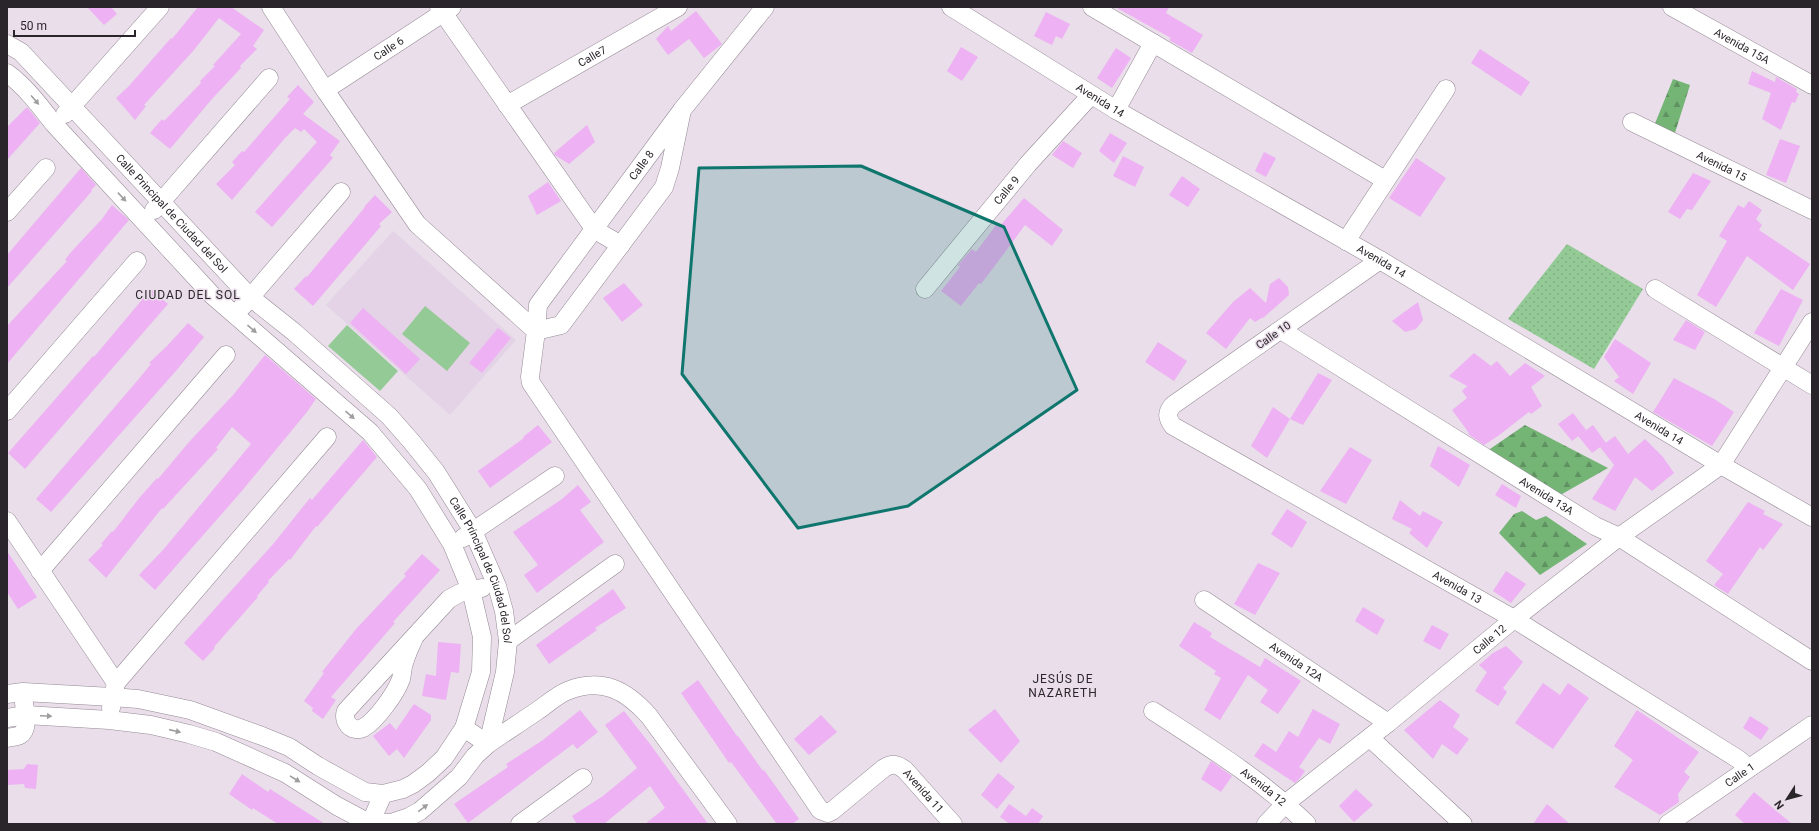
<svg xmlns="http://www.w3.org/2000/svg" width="1819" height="831" font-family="Roboto,sans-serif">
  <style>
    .built { fill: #e4d3e6 }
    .grass { fill: #94ca95 }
    .forest { fill: url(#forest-firs) }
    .park { fill: url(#park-dots) }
    .building { fill: #eeb1f3 }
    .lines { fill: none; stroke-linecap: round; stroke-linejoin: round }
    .minor-casing { stroke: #958a95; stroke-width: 19 }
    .minor { stroke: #fff; stroke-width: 18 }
    .oneway { fill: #9f9d9f }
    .marked { fill: #0f766e; fill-opacity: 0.2; stroke: #0f766e; stroke-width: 3; stroke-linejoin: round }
    .labels { text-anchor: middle; stroke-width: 3; stroke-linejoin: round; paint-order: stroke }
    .street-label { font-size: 11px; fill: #2a252a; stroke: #e9deea }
    .neighbourhood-label { font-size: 12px; letter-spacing: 1px; fill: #2a252a; stroke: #e9deea }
  </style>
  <defs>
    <pattern id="forest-firs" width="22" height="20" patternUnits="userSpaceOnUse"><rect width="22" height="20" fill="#74b475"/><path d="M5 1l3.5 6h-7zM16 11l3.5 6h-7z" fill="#5f9260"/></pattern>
    <pattern id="park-dots" width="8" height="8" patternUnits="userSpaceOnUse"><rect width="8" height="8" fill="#94ca95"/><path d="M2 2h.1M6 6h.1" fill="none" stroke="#80ad81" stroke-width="1.8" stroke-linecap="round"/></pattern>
  </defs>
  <rect width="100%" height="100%" fill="#e9deea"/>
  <path class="built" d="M393 231 516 340 450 415 326 305Z"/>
  <g class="grass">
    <path d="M425 306 470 343 447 371 402 334Z"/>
    <path d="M347 325 398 371 380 391 328 346Z"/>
  </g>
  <g class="forest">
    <path d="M1673 79 1690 85 1674 136 1654 126Z"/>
    <path d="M1525 425 1608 468 1555 498 1487 451Z"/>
    <path d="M1522 511 1536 520 1546 516 1587 544 1540 575 1499 533 1514 514Z"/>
  </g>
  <path class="park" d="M1567 244 1643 289 1594 369 1508 319Z"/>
  <g class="building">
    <path d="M87 7H111L117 14 104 25Z"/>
    <path d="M198 7H231L264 30 253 46 257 49 240 66 241 68 212 99 170 149 150 133 162 119 164 121 201 83 200 81 215 66 213 65 241 34 219 18 194 50 144 105 146 106 135 120 116 98 128 87 171 38 172 39Z"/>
    <path d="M1115 7H1169L1166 13 1203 35 1192 53 1169 40 1171 38Z"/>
    <path d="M696 11 722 44 704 58 689 39 668 55 656 39 668 26 671 31Z"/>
    <path d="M1046 12 1070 24 1062 39 1056 36 1052 45 1034 36Z"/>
    <path d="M961 47 978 57 962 81 947 71Z"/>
    <path d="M1116 48 1131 58 1112 88 1097 78Z"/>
    <path d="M1480 49 1530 82 1521 96 1471 63Z"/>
    <path d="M1752 71 1775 82 1776 77 1797 89 1796 92 1799 94 1795 103 1792 102 1781 130 1762 119 1771 93 1748 84Z"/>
    <path d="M298 85 314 102 303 114 340 141 330 155 333 158 272 227 255 212 317 142 304 129 301 132 295 128 286 137 232 200 216 184 235 165 232 162 242 151 244 152 290 99 287 97Z"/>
    <path d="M27 107 40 123 7 160V127Z"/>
    <path d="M587 125 595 142 569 164 555 155 554 153Z"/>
    <path d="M1110 133 1127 143 1114 163 1099 151Z"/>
    <path d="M1780 139 1800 146 1786 183 1766 175Z"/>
    <path d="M1063 141 1082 153 1073 168 1052 155Z"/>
    <path d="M1264 152 1276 158 1266 177 1255 171Z"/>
    <path d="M1123 156 1144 167 1135 187 1113 176Z"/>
    <path d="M1416 158 1446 178 1420 217 1389 198Z"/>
    <path d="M81 168 96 185 91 190 92 191 7 288V255Z"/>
    <path d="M1693 173 1711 181 1692 210 1687 209 1680 219 1668 212Z"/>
    <path d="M1182 176 1200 189 1188 207 1169 195Z"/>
    <path d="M548 182 561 201 537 215 528 196Z"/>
    <path d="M375 195 392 212 379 224 381 226 313 306 294 289 306 276 307 277 352 223 365 207H364Z"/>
    <path d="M1024 198 1063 230 1052 246 1025 225 994 267 981 284 979 283 961 306 941 291 960 267 958 265 972 249 976 252 996 225 999 227Z"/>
    <path d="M1749 201 1762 210 1756 219 1762 225 1759 230 1810 264 1793 290 1747 256 1716 307 1697 295 1727 241 1719 236 1738 205 1744 208Z"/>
    <path d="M112 205 129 220 7 364V326L67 261 65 260 71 252 102 219Z"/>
    <path d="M1279 278 1288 287 1289 295 1262 319 1263 317 1255 322 1250 318 1226 349 1206 333 1233 302 1250 288 1266 303 1270 284Z"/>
    <path d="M624 283 643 305 622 322 603 298Z"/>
    <path d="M151 289 168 304 25 469 8 453 93 356 94 357Z"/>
    <path d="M1781 289 1803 300 1779 346 1754 333Z"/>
    <path d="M1418 302 1423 320 1416 329 1405 332 1392 321Z"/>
    <path d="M363 308 420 359 406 374 350 323Z"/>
    <path d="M1686 320 1705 332 1695 350 1673 340Z"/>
    <path d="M188 323 204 337 175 372 51 512 36 499 137 381 151 364 149 363 167 346Z"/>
    <path d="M498 328 511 338 482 373 469 363Z"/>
    <path d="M1615 339 1651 363 1633 394 1614 381 1619 377 1604 357Z"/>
    <path d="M1158 342 1187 361 1174 381 1145 362Z"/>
    <path d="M1474 353 1491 366 1497 361 1510 376 1525 363 1545 376 1531 387 1542 406 1531 414 1529 412 1498 436 1484 445 1468 434 1469 433 1452 410 1467 398 1462 391 1467 386 1449 376Z"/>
    <path d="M265 355 316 399 307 412 241 492 155 590 139 575 163 550 251 444 232 427 216 448 218 449 163 509 162 508 106 578 88 560 103 545 101 544 112 531 113 532 140 497 157 478 158 479 189 442 234 394Z"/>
    <path d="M1318 373 1332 380 1303 425 1290 419Z"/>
    <path d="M1674 378 1714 399 1734 412 1712 446 1653 412Z"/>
    <path d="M1273 407 1290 419 1267 458 1251 446Z"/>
    <path d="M1573 413 1586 430 1572 441 1558 424Z"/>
    <path d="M538 425 552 442 490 488 478 471 524 438 523 437Z"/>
    <path d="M1593 425 1606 443 1592 453 1578 436Z"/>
    <path d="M1615 436 1628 454 1645 439 1663 457 1674 473 1652 491 1635 477 1615 511 1592 499 1614 465 1600 447Z"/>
    <path d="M363 440 377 457 317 527 316 526 290 560 289 559 268 581 269 582 257 596 258 597 214 647 215 648 203 661 184 643 274 543 310 498 312 500Z"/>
    <path d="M1438 446 1470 465 1459 487 1430 466Z"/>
    <path d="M1350 447 1372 460 1346 504 1320 491Z"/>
    <path d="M1502 484 1521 496 1516 508 1495 495Z"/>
    <path d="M578 485 591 502 580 510 604 542 537 593 524 575 538 565 513 532 562 499Z"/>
    <path d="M1400 500 1420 516 1423 511 1443 522 1427 548 1409 533 1412 529 1392 519Z"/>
    <path d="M1748 502 1765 511 1763 514 1783 524 1763 550 1760 547 1728 594 1714 585 1723 574 1706 561Z"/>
    <path d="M1287 509 1307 522 1292 548 1271 534Z"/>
    <path d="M7 551 37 597 18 609 7 592Z"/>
    <path d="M422 554 440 570 393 622 395 623 331 697 336 700 323 719 312 711 313 708 304 701 324 673 322 672 356 629 406 576 404 574Z"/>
    <path d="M1258 563 1280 573 1255 615 1234 604Z"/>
    <path d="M1506 571 1526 584 1511 603 1493 591Z"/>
    <path d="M613 589 626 608 595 628 597 630 549 664 536 645Z"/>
    <path d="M1363 607 1385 620 1377 635 1355 621Z"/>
    <path d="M1194 622 1212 633 1210 637 1260 667 1265 658 1301 681 1278 714 1260 702 1268 690 1248 675 1220 720 1204 710 1221 678 1214 674 1216 671 1179 646Z"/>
    <path d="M1432 625 1449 634 1440 650 1423 641Z"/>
    <path d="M438 642 461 644 459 673 451 672 446 700 422 696 426 674 436 676Z"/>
    <path d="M1506 646 1523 662 1503 688 1507 692 1498 706 1475 691 1487 672 1479 665 1493 653Z"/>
    <path d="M698 680 737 736H738L763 771 764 770 799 819 792 824H777L731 762 729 763 681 693Z"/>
    <path d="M1543 683 1560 695 1568 683 1589 698 1553 749 1515 723Z"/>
    <path d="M1440 700 1460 715 1453 727 1469 739 1457 755 1442 744 1433 759 1404 730Z"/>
    <path d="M414 704 431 715V720L404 758 397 749 389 756 373 736 390 723 396 730Z"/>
    <path d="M995 709 1020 741 1001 763 968 730Z"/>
    <path d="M1313 709 1340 724 1330 744 1319 738 1299 767 1305 771 1300 778 1295 783 1254 756 1263 743 1276 752 1289 731 1298 737Z"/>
    <path d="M580 710 598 732 577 749 573 744 468 823 454 804 508 767 506 764 543 740Z"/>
    <path d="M1637 710 1699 752 1684 772 1690 777 1678 794 1679 802 1660 815 1614 787 1633 760 1614 746Z"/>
    <path d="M624 711 650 744 708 824H645L665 808 650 786 604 824H577L572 816 603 796 637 768 605 725Z"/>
    <path d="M821 715 837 732 809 755 794 739Z"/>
    <path d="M1750 716 1769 728 1761 740 1743 728Z"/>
    <path d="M1211 761 1232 776 1221 792 1201 779Z"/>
    <path d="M27 764 38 765 36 789 25 788 24 784 7 785V770L24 769Z"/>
    <path d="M998 773 1015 787 997 809 981 795Z"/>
    <path d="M242 774 268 792 270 789 325 824H278L253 808 252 810 229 794Z"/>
    <path d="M1356 789 1373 805 1354 822 1339 806Z"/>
    <path d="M1754 792 1792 824H1745L1735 815Z"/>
    <path d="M1009 804 1026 816 1032 808 1043 816 1038 824H1010L1000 817Z"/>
    <path d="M1547 804 1570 824H1533Z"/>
  </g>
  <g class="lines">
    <defs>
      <g id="minor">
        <path id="s1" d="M271 7 325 90 417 224 536 331 530 377 531 383 820 810 828 813 832 811 884 768C893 763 897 764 905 770L953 824"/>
        <path d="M439 7 595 230 621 245"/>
        <path id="s2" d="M951 7 1116 110 1380 260 1721 465 1812 517"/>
        <path d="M1092 7 1153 43 1116 110"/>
        <path id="s3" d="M1672 7 1812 85"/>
        <path d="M1153 43 1385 180"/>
        <path id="s4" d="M7 44 21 52 250 297 294 332 389 416 411 441 436 472 473 531 497 586 504 611 508 641 505 672 488 744 475 756 459 777 420 811 409 817 391 823H369L337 806 285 773 216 742 189 734 151 725 109 720 26 715 7 718"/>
        <path d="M7 73C26 87 40 106 54 124L212 295 370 432 418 489 452 544 471 590 482 637 481 672 464 728 444 758 428 773 413 784 403 789 383 794 365 792 318 766 289 747 262 736 190 710 138 699 112 697 23 692 7 694"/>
        <path id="s5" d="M325 90 452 7"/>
        <path id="s6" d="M507 105 678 7"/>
        <path id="s7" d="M682 110 670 168 664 187 561 325 536 331 538 305 682 110 765 7"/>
        <path d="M65 114 160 7"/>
        <path id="s8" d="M1632 122 1812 210"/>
        <path d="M154 210 269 78"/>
        <path d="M7 212 46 168"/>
        <path d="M1346 241 1446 89"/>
        <path id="s9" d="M1380 260 1173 405C1166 413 1167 418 1173 426L1514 619 1738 759 1749 768"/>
        <path id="s10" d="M925 289 1028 164 1091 95"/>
        <path d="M1655 289 1812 385"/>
        <path d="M242 307 341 192"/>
        <path id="s11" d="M1281 330 1595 526 1619 537 1812 661"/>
        <path d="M7 411 137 261"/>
        <path d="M7 521 116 683"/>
        <path d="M463 538 555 476"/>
        <path d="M40 571 226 355"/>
        <path id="s12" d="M1204 600 1388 723"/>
        <path d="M414 638C410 647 405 657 403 667 402 671 402 675 401 679 396 693 376 721 363 728 351 733 342 721 346 711L449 599 460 593 482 588"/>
        <path d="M508 641 615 564"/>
        <path d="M111 708 116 683 327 437"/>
        <path id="s13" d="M1153 711C1207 746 1261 779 1307 824"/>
        <path d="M464 728 488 744C504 733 521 722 537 711 546 705 557 695 567 691 602 677 626 690 649 716L728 824"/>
        <path d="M7 738C11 737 16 737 20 735 29 730 25 711 24 703"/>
        <path d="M1370 738 1463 824"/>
        <path d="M370 824 383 794"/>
        <path d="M520 824 583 778"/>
        <path id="s14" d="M1266 824 1286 803 1388 723 1514 619 1619 537 1721 465 1812 322"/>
        <path id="s15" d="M1668 824 1812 725"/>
      </g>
    </defs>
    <use href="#minor" class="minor-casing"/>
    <use href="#minor" class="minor"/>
  </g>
  <defs><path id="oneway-solid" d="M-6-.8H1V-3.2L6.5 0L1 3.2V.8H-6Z"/></defs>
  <g class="oneway">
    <use href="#oneway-solid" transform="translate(35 100) rotate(49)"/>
    <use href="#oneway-solid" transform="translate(122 197) rotate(47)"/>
    <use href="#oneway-solid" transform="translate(252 329) rotate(41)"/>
    <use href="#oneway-solid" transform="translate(350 415) rotate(41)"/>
    <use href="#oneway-solid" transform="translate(46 716) rotate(3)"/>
    <use href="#oneway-solid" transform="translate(175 731) rotate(13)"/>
    <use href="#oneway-solid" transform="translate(295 779) rotate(32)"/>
    <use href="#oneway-solid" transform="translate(423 808) rotate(-37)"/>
  </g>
  <path class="marked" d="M861 166 1004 227 1077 390 908 506 798 528 682 374 699 168Z"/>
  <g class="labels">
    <g class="street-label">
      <text dy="4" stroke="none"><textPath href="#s3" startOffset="80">Avenida 15A</textPath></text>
      <text dy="4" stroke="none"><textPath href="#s5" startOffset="76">Calle 6</textPath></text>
      <text dy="4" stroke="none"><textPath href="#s6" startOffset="98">Calle7</textPath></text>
      <text dy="4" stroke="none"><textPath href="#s2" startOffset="176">Avenida 14</textPath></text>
      <text dy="4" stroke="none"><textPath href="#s7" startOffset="477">Calle 8</textPath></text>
      <text dy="4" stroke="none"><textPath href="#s8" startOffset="100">Avenida 15</textPath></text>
      <text dy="4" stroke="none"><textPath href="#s10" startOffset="128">Calle 9</textPath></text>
      <text dy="4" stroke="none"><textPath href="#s4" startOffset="237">Calle Principal de Ciudad del Sol</textPath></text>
      <text dy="4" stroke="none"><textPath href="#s2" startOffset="500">Avenida 14</textPath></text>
      <text transform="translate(1273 335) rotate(-35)" y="4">Calle 10</text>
      <text dy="4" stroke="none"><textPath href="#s2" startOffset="824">Avenida 14</textPath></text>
      <text dy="4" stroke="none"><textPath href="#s11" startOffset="313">Avenida 13A</textPath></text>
      <text dy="4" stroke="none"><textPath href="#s4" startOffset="717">Calle Principal de Ciudad del Sol</textPath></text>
      <text dy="4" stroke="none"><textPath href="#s9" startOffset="603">Avenida 13</textPath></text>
      <text dy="4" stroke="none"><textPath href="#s14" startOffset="290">Calle 12</textPath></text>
      <text dy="4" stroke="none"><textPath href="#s12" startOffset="111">Avenida 12A</textPath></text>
      <text dy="4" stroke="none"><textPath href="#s15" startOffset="87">Calle 1</textPath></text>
      <text dy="4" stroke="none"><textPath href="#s13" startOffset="134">Avenida 12</textPath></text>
      <text dy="4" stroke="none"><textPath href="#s1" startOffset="1121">Avenida 11</textPath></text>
    </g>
    <g class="neighbourhood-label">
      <text x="188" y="299">CIUDAD DEL SOL</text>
      <text x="1063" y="683">JESÚS DE<tspan x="1063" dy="14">NAZARETH</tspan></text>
    </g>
  </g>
  <rect width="1819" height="831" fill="none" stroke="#2a252a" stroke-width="16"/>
  <g transform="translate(1787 799) rotate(234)" stroke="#e9deea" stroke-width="3" paint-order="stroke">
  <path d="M0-3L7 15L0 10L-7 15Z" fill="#2a252a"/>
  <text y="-6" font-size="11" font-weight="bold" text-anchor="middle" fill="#2a252a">N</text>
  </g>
  <path d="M14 30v6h121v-6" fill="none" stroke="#2a252a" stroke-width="2"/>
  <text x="20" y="30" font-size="12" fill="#2a252a" stroke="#e9deea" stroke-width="3" paint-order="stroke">50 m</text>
</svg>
